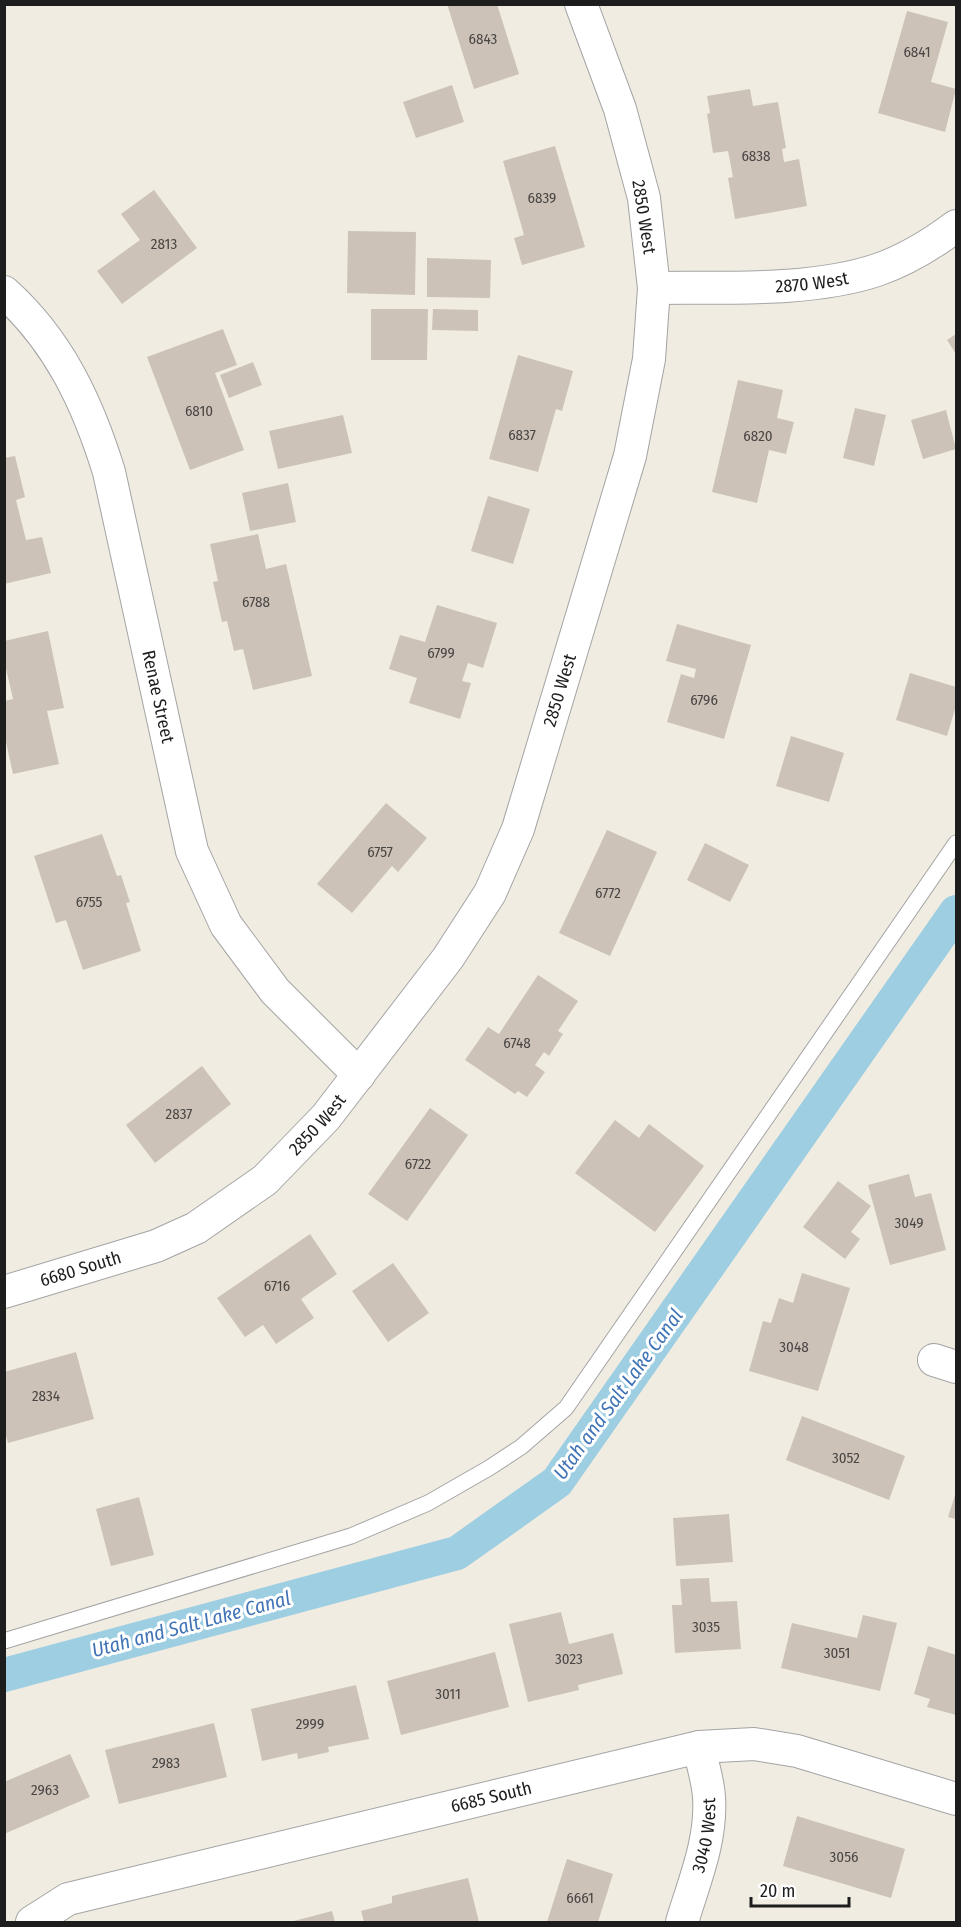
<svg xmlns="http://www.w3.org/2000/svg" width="961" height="1927" font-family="'Fira Sans Condensed',sans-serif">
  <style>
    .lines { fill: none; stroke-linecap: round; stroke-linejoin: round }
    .canal { stroke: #9ecee1; stroke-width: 34 }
    .building { fill: #ccc2b8 }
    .service-casing { stroke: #a4a4a4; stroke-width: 17 }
    .minor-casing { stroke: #a4a4a4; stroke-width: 34 }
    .service { stroke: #fff; stroke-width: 15 }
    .minor { stroke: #fff; stroke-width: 32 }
    .labels { text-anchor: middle; stroke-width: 6; stroke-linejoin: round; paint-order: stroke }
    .number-label { font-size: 15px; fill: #494644 }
    .street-label { font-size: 18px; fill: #1d1d1d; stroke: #fff }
    .water-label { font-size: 20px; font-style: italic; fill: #4174b6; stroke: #fff }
  </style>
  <rect width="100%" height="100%" fill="#f0ece2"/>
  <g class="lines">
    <path class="canal" d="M4 1675 457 1553 557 1482 956 912"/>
  </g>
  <g class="building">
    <path d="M447 4H497L519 74 474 89Z"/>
    <path d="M907 11 948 22 931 82 956 89 945 132 878 113Z"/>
    <path d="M452 85 464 122 416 138 403 102Z"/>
    <path d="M750 89 753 106 778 102 786 148 782 149 784 162 799 159 807 206 735 219 728 178 733 177 728 151 713 153 707 114 710 113 707 96Z"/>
    <path d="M555 146 585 247 522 265 514 238 524 235 503 161Z"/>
    <path d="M154 190 197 248 122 304 97 271 140 240 121 214Z"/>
    <path d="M348 231 416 232 415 295 347 293Z"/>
    <path d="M427 258 491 260 490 298 427 297Z"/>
    <path d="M371 309H428L427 360H371Z"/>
    <path d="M433 309 478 310V331L432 330Z"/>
    <path d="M223 329 237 365 215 373 244 450 190 470 147 357Z"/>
    <path d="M956 334V354L947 340Z"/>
    <path d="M518 355 573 371 562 411 556 409 538 472 489 459Z"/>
    <path d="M253 362 262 385 229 398 220 375Z"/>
    <path d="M738 380 783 390 777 418 794 422 786 454 769 450 757 503 712 492Z"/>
    <path d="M855 408 886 415 874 466 843 458Z"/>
    <path d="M946 410 956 449 923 459 911 420Z"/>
    <path d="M343 415 352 453 278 469 269 431Z"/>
    <path d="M15 456 25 497 16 500 26 540 42 537 51 573 4 584V458Z"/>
    <path d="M288 483 296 522 250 531 242 493Z"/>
    <path d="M488 496 530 509 513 564 471 551Z"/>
    <path d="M258 534 266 569 286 564 312 676 253 690 243 649 234 651 227 621 222 622 213 582 218 581 210 544Z"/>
    <path d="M437 605 497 623 483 668 468 663 462 681 471 683 460 719 409 703 417 678 389 669 400 635 425 642Z"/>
    <path d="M677 624 751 645 724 739 667 722 681 674 694 678 696 669 666 661Z"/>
    <path d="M48 631 64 708 47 711 59 764 13 774 4 733V701L13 699 4 660V641Z"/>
    <path d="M910 673 956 687V706L947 736 896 720Z"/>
    <path d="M791 736 844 753 829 802 776 786Z"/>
    <path d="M386 803 427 838 398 872 392 866 352 913 317 884Z"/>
    <path d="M607 830 657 852 610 956 559 933Z"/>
    <path d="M102 834 117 876 121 875 130 902 126 903 141 951 83 970 66 920 56 923 34 856Z"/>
    <path d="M705 843 749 865 730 902 687 880Z"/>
    <path d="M538 975 578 1001 558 1031 563 1034 549 1056 544 1052 535 1065 545 1072 527 1097 518 1091 515 1094 465 1060 488 1027 499 1034Z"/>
    <path d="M202 1066 231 1104 155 1163 126 1125Z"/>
    <path d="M430 1108 468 1135 407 1221 368 1194Z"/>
    <path d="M615 1120 639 1138 649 1124 704 1166 655 1232 575 1173Z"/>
    <path d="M909 1174 915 1197 931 1193 946 1250 890 1265 868 1185Z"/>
    <path d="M838 1181 871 1206 851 1232 860 1239 845 1259 803 1227Z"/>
    <path d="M310 1234 337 1274 301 1299 314 1318 276 1344 263 1325 245 1337 217 1298Z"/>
    <path d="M393 1263 429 1313 388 1342 352 1291Z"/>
    <path d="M802 1273 850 1288 818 1391 749 1371 763 1321 771 1323 779 1298 793 1303Z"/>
    <path d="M76 1352 94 1419 8 1443 4 1429V1372Z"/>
    <path d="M802 1416 905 1456 889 1500 786 1460Z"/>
    <path d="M956 1492V1519L948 1517Z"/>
    <path d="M139 1497 154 1555 111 1566 96 1509Z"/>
    <path d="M729 1514 733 1562 676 1566 673 1518Z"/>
    <path d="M709 1578 711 1602 737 1601 741 1649 675 1653 672 1605H682L680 1579Z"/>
    <path d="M561 1612 569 1644 613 1633 623 1674 578 1685 579 1690 528 1702 509 1624Z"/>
    <path d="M863 1615 897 1623 880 1691 781 1668 792 1623 857 1638Z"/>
    <path d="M928 1646 956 1655V1715L927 1707 930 1699 914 1694Z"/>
    <path d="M495 1652 509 1707 401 1735 387 1681Z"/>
    <path d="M356 1685 369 1739 328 1747 329 1752 298 1759 297 1753 262 1761 251 1709Z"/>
    <path d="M214 1723 227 1777 119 1804 105 1750Z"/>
    <path d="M70 1754 90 1797 4 1834V1782Z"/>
    <path d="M797 1816 905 1849 891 1898 783 1866Z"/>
    <path d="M567 1859 613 1874 598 1922H547Z"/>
    <path d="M468 1878 479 1922H364L361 1911 392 1903V1896Z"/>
    <path d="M332 1911 335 1922H290Z"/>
  </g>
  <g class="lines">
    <defs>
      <path id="service" d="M4 1641 351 1536 428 1503 489 1468 521 1447 566 1408 956 843"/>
      <g id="minor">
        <path id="s1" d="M654 288C723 287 812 292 877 270 906 260 932 244 956 226"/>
        <path id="s2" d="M4 292C59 341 88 404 109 472L192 851 226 925 275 991 359 1075"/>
        <path id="s3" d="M4 1292 156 1246 196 1228 265 1180 326 1117 448 958 490 893 518 829 630 456 649 359 654 288 644 198 620 109 581 4"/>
        <path d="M934 1360 956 1367"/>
        <path id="s4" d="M32 1922 68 1899 699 1747 754 1744 797 1751 956 1799"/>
        <path id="s5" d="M682 1922C694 1882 712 1840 709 1797 708 1780 702 1763 699 1747"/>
      </g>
    </defs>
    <use href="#service" class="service-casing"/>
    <use href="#minor" class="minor-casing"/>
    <use href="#service" class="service"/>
    <use href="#minor" class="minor"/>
  </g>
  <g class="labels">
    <g class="number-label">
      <text x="483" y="44">6843</text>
      <text x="917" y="57">6841</text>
      <text x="756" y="161">6838</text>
      <text x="542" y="203">6839</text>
      <text x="164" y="249">2813</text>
      <text x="199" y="416">6810</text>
      <text x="522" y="440">6837</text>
      <text x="758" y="441">6820</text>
      <text x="256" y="607">6788</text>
      <text x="441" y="658">6799</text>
      <text x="704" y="705">6796</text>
      <text x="380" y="857">6757</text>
      <text x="608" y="898">6772</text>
      <text x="89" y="907">6755</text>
      <text x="517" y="1048">6748</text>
      <text x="179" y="1119">2837</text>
      <text x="418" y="1169">6722</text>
      <text x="909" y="1228">3049</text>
      <text x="277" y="1291">6716</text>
      <text x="794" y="1352">3048</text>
      <text x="46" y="1401">2834</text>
      <text x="846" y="1463">3052</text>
      <text x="706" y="1632">3035</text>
      <text x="837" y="1658">3051</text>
      <text x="569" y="1664">3023</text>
      <text x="448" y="1699">3011</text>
      <text x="310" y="1729">2999</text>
      <text x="166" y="1768">2983</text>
      <text x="45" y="1795">2963</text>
      <text x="844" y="1862">3056</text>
      <text x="580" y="1903">6661</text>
    </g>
    <g class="street-label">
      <text transform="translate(644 217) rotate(81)" y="6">2850 West</text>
      <text dy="6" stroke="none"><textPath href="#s1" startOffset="158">2870 West</textPath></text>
      <text dy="6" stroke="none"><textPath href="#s3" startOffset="867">2850 West</textPath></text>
      <text dy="6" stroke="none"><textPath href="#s2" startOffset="441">Renae Street</textPath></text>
      <text dy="6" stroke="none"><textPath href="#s3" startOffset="363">2850 West</textPath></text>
      <text dy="6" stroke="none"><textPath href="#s3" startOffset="80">6680 South</textPath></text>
      <text dy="6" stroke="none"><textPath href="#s4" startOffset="478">6685 South</textPath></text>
      <text dy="6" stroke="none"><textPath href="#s5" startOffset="90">3040 West</textPath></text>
    </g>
    <g class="water-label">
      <text transform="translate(618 1394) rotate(-54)" y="7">Utah and Salt Lake Canal</text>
      <text transform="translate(191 1624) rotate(-15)" y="7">Utah and Salt Lake Canal</text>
    </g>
  </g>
  <rect width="961" height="1927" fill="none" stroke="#1d1d1d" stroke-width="12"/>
  <path d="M751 1897v9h98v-9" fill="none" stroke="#1d1d1d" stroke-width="3"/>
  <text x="760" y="1897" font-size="18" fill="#1d1d1d" stroke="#ffffff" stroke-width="4.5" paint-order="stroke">20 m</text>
</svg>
